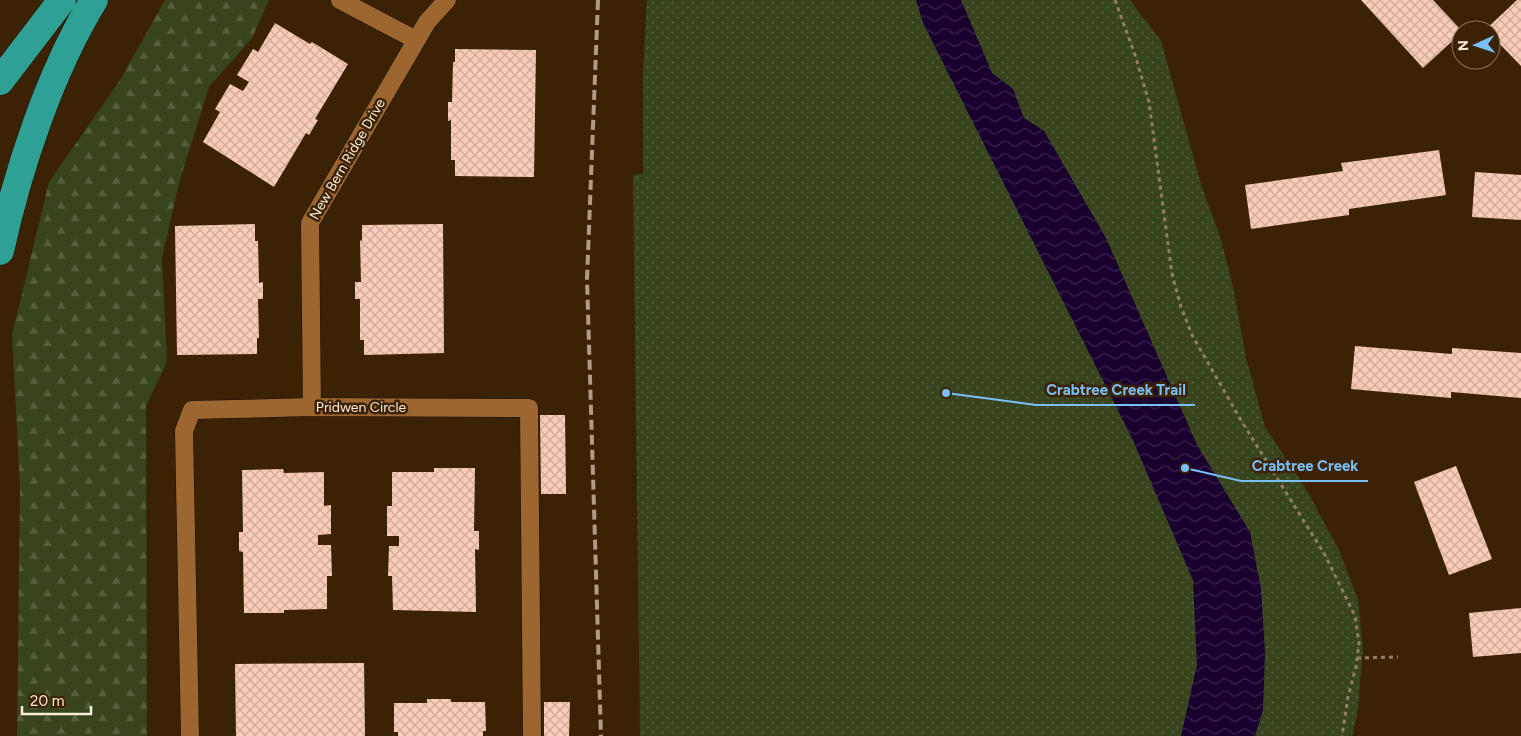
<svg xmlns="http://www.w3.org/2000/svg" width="1521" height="736" font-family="Figtree,sans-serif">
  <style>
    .forest { fill: url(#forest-firs) }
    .park { fill: url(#park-dots) }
    .water { fill: url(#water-waves) }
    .building { fill: url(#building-cross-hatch) }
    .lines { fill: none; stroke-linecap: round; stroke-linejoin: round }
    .minor-casing { stroke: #1d0d01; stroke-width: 19 }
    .motorway-casing { stroke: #1d0d01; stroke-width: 29 }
    .path { stroke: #937d65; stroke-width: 3; stroke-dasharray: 4 4; stroke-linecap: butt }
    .minor { stroke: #9b6630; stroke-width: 18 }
    .motorway { stroke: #2fa194; stroke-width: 28 }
    .rail { stroke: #b09b86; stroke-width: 4; stroke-dasharray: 10 5; stroke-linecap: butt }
    .labels { text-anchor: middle; stroke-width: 5; stroke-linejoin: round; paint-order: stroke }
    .street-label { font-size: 14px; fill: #fceada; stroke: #3c2204 }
    .leader { fill: none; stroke: #79bff8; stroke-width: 2 }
    .callout-dot { fill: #79bff8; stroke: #3c2204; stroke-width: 2 }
    .callout-label { font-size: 15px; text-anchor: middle; font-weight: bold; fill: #79bff8; stroke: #3c2204; stroke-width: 5; stroke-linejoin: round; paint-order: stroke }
  </style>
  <defs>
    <pattern id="forest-firs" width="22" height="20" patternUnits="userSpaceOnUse" patternTransform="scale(1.25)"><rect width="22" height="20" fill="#37441d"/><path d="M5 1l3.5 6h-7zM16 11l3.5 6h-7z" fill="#555f3d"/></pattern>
    <pattern id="park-dots" width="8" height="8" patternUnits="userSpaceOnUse" patternTransform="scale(1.25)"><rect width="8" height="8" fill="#37441d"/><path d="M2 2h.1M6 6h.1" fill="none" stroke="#555f3d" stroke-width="1.8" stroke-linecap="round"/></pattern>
    <pattern id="water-waves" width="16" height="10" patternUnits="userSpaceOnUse" patternTransform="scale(1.25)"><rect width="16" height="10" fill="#19002e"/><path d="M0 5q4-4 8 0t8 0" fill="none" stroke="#3b254c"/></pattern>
    <pattern id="building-cross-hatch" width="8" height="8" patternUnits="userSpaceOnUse" patternTransform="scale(1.25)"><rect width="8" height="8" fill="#f9cbb8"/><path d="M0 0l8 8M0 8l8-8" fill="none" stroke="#ceaa9a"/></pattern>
  </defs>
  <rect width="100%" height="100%" fill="#3c2204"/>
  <path class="forest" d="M165 0H269L252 38 209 87 179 183 162 258 167 362 146 406 147 736H17L20 487 12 335 49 182 120 80Z"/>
  <path class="park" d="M647 0H1130L1161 41 1202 188 1220 236 1233 287 1246 358 1265 427 1306 489 1339 550 1358 600 1363 649 1357 716 1352 736H640L633 175 643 174V73Z"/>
  <path class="water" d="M916 0H961L992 73 1013 89 1024 118 1044 131 1106 238 1197 445 1250 532 1261 589 1265 653 1263 710 1255 736H1181L1197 665 1193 580 1132 438 923 23Z"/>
  <g class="building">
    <path d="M1361 0H1433L1461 30V33L1423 68Z"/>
    <path d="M1517 0H1521V66L1491 35V30H1485Z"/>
    <path d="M275 23 310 44 312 42 348 64 315 119 318 120 309 135 306 133 274 187 203 142 220 112 215 109 230 84 243 91 249 82 237 75 253 49 258 52Z"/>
    <path d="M455 49 536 50 534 177 455 176V160H451V120L448 121V102H452L453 62H455Z"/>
    <path d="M1439 150 1446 195 1349 209V215L1251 229 1245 185 1343 171 1341 163Z"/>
    <path d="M1475 172 1521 175V220L1472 217Z"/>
    <path d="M255 224V241H258L259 283 263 282V299H258L259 338H257V354L177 355 175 226Z"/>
    <path d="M443 224 444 353 364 355V340H360V299H355V282H361L360 240 362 241V225Z"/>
    <path d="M1355 346 1452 354V348L1521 353V398L1451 392V398L1351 389Z"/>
    <path d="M540 415H565L566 494H541Z"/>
    <path d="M1456 466 1492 559 1449 575 1414 482Z"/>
    <path d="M434 468H475L474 531H479V550L475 549 476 612 393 610 392 576H388L389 546H399V536H387V506H392V472H434Z"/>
    <path d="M283 469 284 473 324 472V506L331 505V534L318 535V545H331L332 576H327V609L284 610V613H244L243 552 239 551V532H243L242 470Z"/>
    <path d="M1521 608V653L1473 657 1469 613Z"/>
    <path d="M364 663 365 736H236L235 664Z"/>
    <path d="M427 699H451V702H485L486 731H483V736H398V732H394V703H427Z"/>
    <path d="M544 702H570L569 736H544Z"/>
  </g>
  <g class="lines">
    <defs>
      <g id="minor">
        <path d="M340 0 416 40"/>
        <path d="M312 407 310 223 427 22 447 0"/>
        <path d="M190 736 184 431 192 410 312 407 529 408 532 736"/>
      </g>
      <g id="motorway">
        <path d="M0 81 62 0"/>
        <path d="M0 251C18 169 50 72 94 0"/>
      </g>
    </defs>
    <use href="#minor" class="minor-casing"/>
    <use href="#motorway" class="motorway-casing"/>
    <g class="path">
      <path d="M1115 0 1135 55 1149 102 1172 274 1181 307 1192 335 1242 422 1325 555 1355 616 1359 643 1356 667 1348 697 1342 736"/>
      <path d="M1357 658 1398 657"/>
    </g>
    <use href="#minor" class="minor"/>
    <use href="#motorway" class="motorway"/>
    <path class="rail" d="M598 0 587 279 601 736"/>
  </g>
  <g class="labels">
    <g class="street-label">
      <text transform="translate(347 159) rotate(-60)" y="5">New Bern Ridge Drive</text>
      <text x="361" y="412">Pridwen Circle</text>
    </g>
  </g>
  <path class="leader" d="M946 393L1036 405H1195M1185 468L1241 481H1368"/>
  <g class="callout-dot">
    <circle cx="946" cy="393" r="5"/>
    <circle cx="1185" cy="468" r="5"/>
  </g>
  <g class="callout-label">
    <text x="1116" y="395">Crabtree Creek Trail</text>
    <text x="1305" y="471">Crabtree Creek</text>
  </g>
  <g transform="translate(1476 45) rotate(267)"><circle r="24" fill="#3c2204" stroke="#89725a"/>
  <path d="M0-4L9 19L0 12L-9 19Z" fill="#79bff8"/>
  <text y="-8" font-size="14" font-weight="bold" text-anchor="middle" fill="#fceada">N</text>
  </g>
  <path d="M22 706v8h69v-8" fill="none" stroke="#fceada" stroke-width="2.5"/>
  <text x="30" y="706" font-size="15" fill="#fceada" stroke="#3c2204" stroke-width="4" paint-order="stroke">20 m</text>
</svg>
